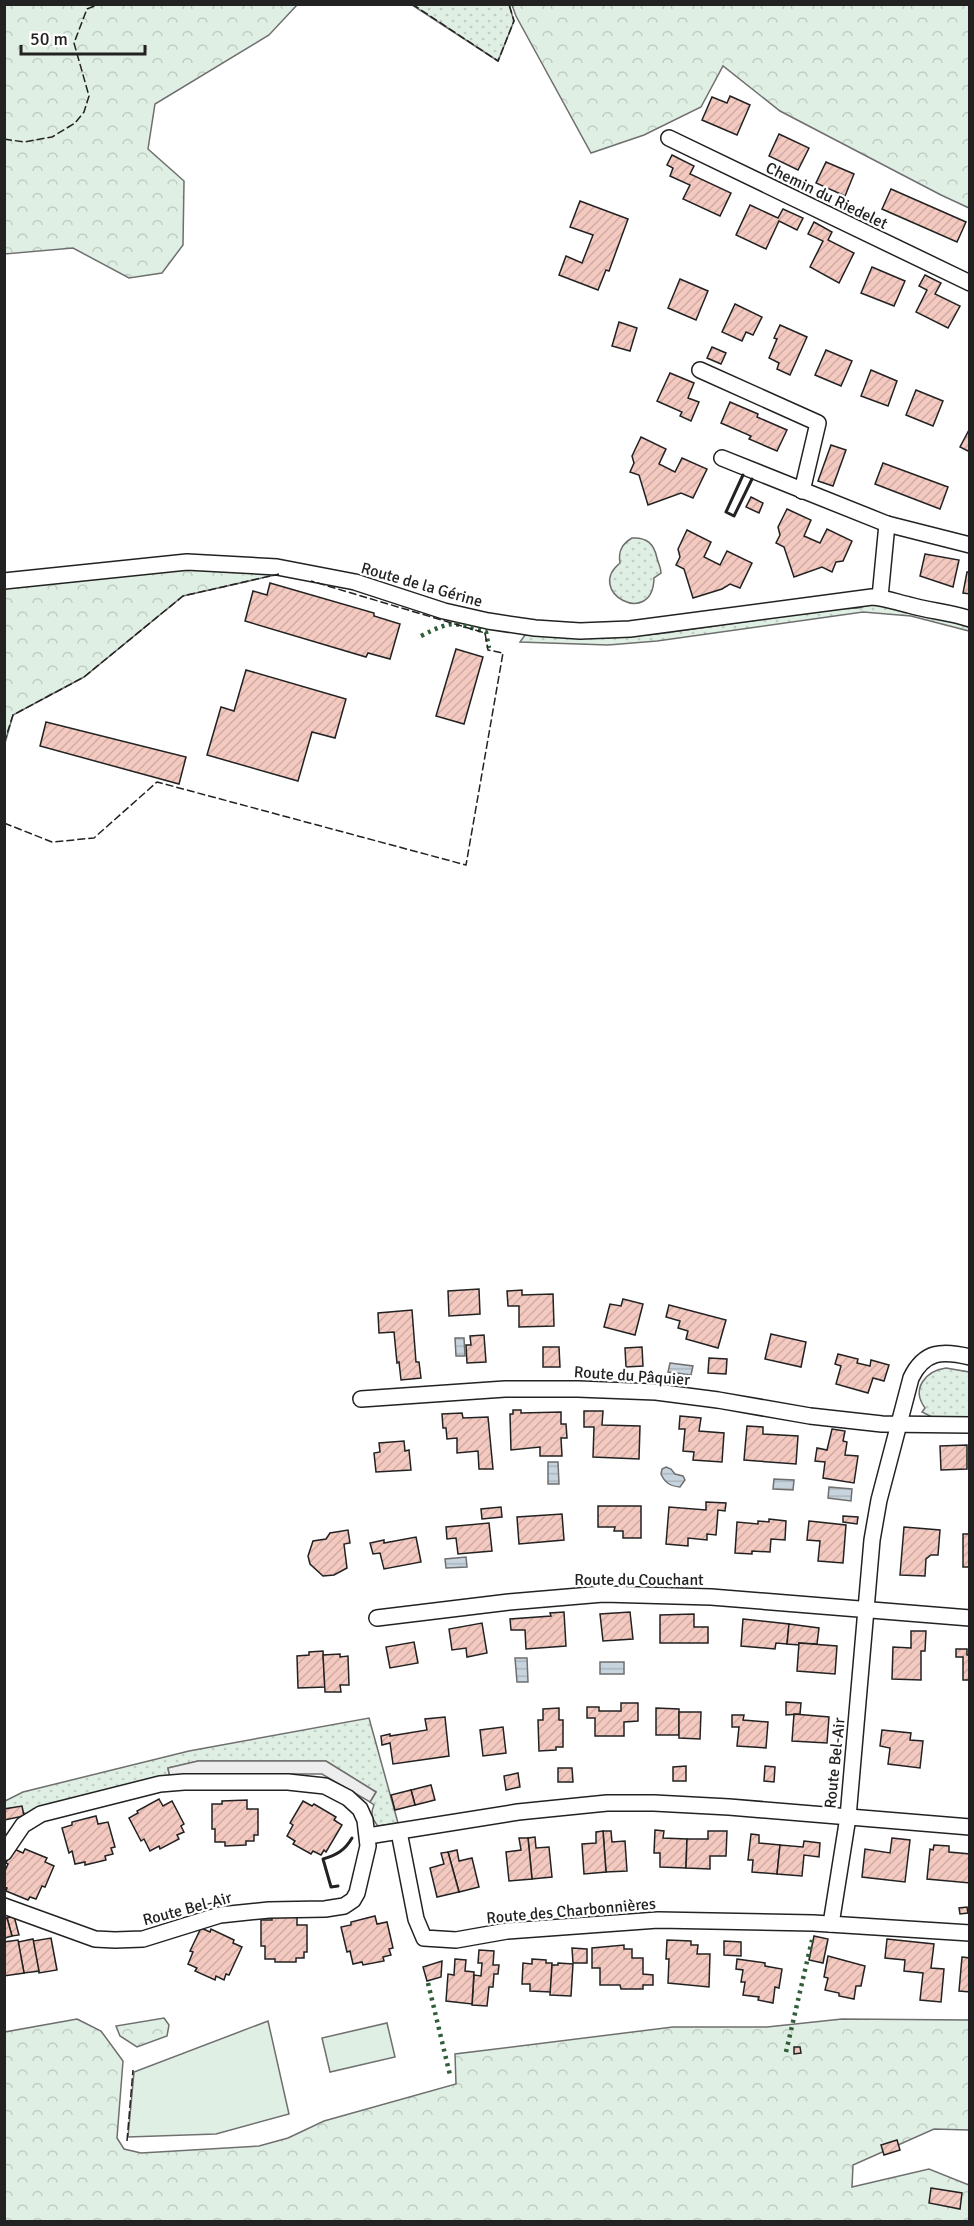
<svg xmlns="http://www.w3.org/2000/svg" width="974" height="2226" font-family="Signika,sans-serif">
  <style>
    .grass { fill: url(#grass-dots); stroke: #6f6f6f; stroke-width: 1.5 }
    .forest { fill: url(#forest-crowns); stroke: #6f6f6f; stroke-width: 1.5 }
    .pitch { fill: #e0efe3; stroke: #6f6f6f; stroke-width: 1.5 }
    .parking { fill: #ededed; stroke: #6f6f6f; stroke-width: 1.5 }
    .water { fill: url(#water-rules); stroke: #6f6f6f; stroke-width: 1.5 }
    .building { fill: url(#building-hatch); stroke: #222; stroke-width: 1.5 }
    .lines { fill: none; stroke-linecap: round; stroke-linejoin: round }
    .street-casing { stroke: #222; stroke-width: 18 }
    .street { stroke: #fff; stroke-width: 15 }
    .hedge { stroke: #2f5e38; stroke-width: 4.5; stroke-dasharray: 3 4.5; stroke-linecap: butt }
    .fence { stroke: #222; stroke-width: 1.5; stroke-dasharray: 8 3; stroke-linecap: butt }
    .wall { stroke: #222; stroke-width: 3 }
    .labels { text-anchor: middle; stroke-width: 4.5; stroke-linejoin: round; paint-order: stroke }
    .street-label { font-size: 16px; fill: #222; stroke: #fff }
  </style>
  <defs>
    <pattern id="grass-dots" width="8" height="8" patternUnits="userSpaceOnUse" patternTransform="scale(1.5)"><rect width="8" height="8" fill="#e0efe3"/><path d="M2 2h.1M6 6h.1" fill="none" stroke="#c0cdc2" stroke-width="1.8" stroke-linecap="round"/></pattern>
    <pattern id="forest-crowns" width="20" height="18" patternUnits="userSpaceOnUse" patternTransform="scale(1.5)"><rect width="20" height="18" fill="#e0efe3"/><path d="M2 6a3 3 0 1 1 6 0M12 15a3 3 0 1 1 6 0" fill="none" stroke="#c0cdc2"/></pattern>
    <pattern id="water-rules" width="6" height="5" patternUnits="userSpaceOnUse" patternTransform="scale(1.5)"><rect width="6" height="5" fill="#c7d3dd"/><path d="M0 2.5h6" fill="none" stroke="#abb5bd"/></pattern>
    <pattern id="building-hatch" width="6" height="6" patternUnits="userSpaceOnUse" patternTransform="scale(1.5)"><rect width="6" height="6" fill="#f3c9c0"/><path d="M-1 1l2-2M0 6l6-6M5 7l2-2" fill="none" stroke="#d0aca5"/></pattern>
  </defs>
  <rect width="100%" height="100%" fill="#fff"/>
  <g class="grass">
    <path d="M412 5H509L514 21 498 61Z"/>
    <path d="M632 538C647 537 654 544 657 558 658 563 661 567 661 573L654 578C653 629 584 592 620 563 618 551 622 544 632 538Z"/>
    <path d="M876 603 933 616 970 626 969 631 911 616 863 612 657 641 608 645 520 642 525 635 607 638 657 634 835 609 858 608Z"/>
    <path d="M946 1368 969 1372V1419L934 1418 922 1412 925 1408C911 1389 925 1371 946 1368Z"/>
    <path d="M369 1718 398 1823 378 1826C372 1819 370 1814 374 1805L370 1802 376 1792 326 1761H198L168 1768 170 1778 28 1815 17 1809 5 1812V1801L23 1792 189 1751Z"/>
  </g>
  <g class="forest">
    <path d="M5 4 297 5 269 35 155 104 148 149 184 181 183 245 162 273 129 278 73 248 5 254Z"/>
    <path d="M512 5H969V208L941 195 780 111 723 66 701 107 644 135 591 153 516 16Z"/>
    <path d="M187 568 284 573 183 596 84 677 13 715 5 743V588Z"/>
    <path d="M164 2018 169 2025 167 2036 137 2047 120 2036 116 2026Z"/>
    <path d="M77 2019 101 2031 123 2061 117 2138 124 2149 141 2153 259 2146 288 2138 324 2121 456 2084 455 2054 673 2027H767L842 2019 969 2020V2130L934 2129 853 2165 852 2187 929 2169 969 2185V2221L5 2222V2032Z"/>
  </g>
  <g class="pitch">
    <path d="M268 2021 289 2114 216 2134 128 2137 134 2072Z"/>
    <path d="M387 2023 395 2057 330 2072 322 2038Z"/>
  </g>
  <path class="parking" d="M198 1761H326L376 1792 370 1802 322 1774H198L170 1778 168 1768Z"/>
  <g class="water">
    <path d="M455 1338H464L465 1356H456Z"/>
    <path d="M670 1363 693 1366 691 1375 668 1372Z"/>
    <path d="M548 1462H558L559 1484H548Z"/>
    <path d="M666 1467 671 1469 675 1474 683 1476 685 1480 680 1487C670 1486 665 1483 661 1474L662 1469Z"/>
    <path d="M774 1479 794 1480 793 1490 773 1489Z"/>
    <path d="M829 1487 852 1489 851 1501 828 1498Z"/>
    <path d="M466 1557 467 1567 446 1568 445 1559Z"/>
    <path d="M515 1658H527L528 1682H517Z"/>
    <rect x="600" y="1662" width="24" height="12"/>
  </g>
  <g class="building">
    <path d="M730 96 750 105 737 135 702 120 712 97 727 103Z"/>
    <path d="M779 134 809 148 798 170 769 156Z"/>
    <path d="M672 155 694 166 690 174 731 193 720 216 683 199 690 185 670 176 673 168 667 165Z"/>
    <path d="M826 162 854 174 845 196 816 183Z"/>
    <path d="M891 189 966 222 957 242 882 209Z"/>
    <path d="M580 201 628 219 609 271 606 270 598 290 559 275 566 256 582 263 593 235 570 227Z"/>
    <path d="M750 205 778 218 783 209 803 218 797 230 779 221 766 249 736 235Z"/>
    <path d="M814 222 832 232 828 240 854 253 839 283 810 267 823 241 808 234Z"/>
    <path d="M872 267 905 281 894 306 861 293Z"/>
    <path d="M925 275 941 283 935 294 960 306 948 328 916 312 927 290 919 286Z"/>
    <path d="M680 279 708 291 696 320 668 308Z"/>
    <path d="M735 304 762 317 753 335 746 332 742 341 722 332Z"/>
    <path d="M619 322 637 328 630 351 612 346Z"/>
    <path d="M780 325 807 337 790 375 777 369 779 363 769 358 777 339 774 338Z"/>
    <path d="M712 347 726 353 721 364 707 358Z"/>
    <path d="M826 350 852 361 841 386 815 375Z"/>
    <path d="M871 370 897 381 888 406 861 396Z"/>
    <path d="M670 373 694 383 688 398 699 402 691 421 680 416 682 412 657 401Z"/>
    <path d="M916 390 943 401 933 426 906 415Z"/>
    <path d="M730 402 758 414 757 417 787 430 777 451 749 439 751 436 721 423Z"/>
    <path d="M970 428V452L960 447Z"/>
    <path d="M641 437 666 449 659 464 675 472 682 458 707 469 693 498 681 493 648 505 639 475 630 472 634 463 632 456Z"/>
    <path d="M831 445 846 450 833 486 818 481Z"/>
    <path d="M883 463 948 487 940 509 875 484Z"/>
    <path d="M751 497 763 503 759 513 746 507Z"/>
    <path d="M787 509 811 520 804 536 820 543 827 529 852 541 843 561 836 562 832 572 822 567 794 577 784 547 776 543 780 535 778 527Z"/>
    <path d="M687 530 711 542 704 557 720 565 727 551 752 563 740 588 730 584 722 589 693 598 684 569 676 565 680 557 678 549Z"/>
    <path d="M925 554 959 560 953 587 920 576Z"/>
    <path d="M967 572H970V594L963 593Z"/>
    <path d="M270 583 374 613V616L400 624 390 659 368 653 366 657 245 621 253 591 267 595Z"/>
    <path d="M456 649 483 657 464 724 436 716Z"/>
    <path d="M246 670 346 699 335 738 312 732 298 781 207 755 221 707 234 711Z"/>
    <path d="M46 722 186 757 179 784 40 746Z"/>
    <path d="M479 1289 480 1314 449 1316 448 1291Z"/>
    <path d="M522 1290V1295L553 1294 554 1326 519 1327V1306H508L507 1291Z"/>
    <path d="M623 1299 643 1304 635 1335 604 1327 610 1304 621 1306Z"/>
    <path d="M669 1305 726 1320 718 1348 686 1339 688 1331 678 1328 680 1321 666 1317Z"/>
    <path d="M412 1310 416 1362H419L421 1378 401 1380 399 1362 397 1363 394 1332 379 1333 378 1313Z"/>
    <path d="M771 1334 806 1342 801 1367 765 1359Z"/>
    <path d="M484 1335 486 1362 467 1363 466 1345H471L470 1336Z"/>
    <path d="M543 1347H559L560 1367H543Z"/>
    <path d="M642 1347 643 1366 626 1367 625 1348Z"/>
    <path d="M838 1354 858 1359 857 1363 870 1366 871 1360 889 1365 884 1381 873 1378 868 1393 836 1384 841 1366 835 1364Z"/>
    <path d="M709 1358 727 1359 726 1374 708 1373Z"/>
    <path d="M513 1410H521V1413L561 1412V1424H566L567 1438H561L562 1456H540V1447L511 1450 510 1414H513Z"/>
    <path d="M584 1411H603L602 1425 640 1426 639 1459 593 1457 594 1427H584Z"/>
    <path d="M462 1413 463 1418 488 1417 493 1469H479L478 1451 457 1453V1438L447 1439 446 1428H443L442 1414Z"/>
    <path d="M680 1416 701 1418 699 1431 724 1433 722 1462 693 1460 694 1452 683 1451 685 1429H679Z"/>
    <path d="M747 1426 763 1427V1434L798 1436 796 1464 744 1460Z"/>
    <path d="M832 1429 845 1431 843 1441 847 1442 845 1455 858 1456 854 1483 823 1478 825 1462 815 1461 817 1448 827 1450Z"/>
    <path d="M404 1441 405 1451 409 1450 411 1470 376 1472 374 1453 380 1452 379 1443Z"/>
    <path d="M967 1445V1469L941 1470 940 1446Z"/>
    <path d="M706 1502 726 1503 725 1511 718 1510 716 1535 707 1534V1540L688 1538V1546L666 1544 669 1507 706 1510Z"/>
    <path d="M598 1506H641V1538H623V1531H614L615 1527H598Z"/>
    <path d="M501 1507 502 1517 482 1519 481 1509Z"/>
    <path d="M562 1514 564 1540 519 1544 517 1517Z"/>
    <path d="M843 1516 858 1517 857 1524 843 1522Z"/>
    <path d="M769 1519 786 1521 785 1540 771 1539 770 1552 752 1551V1554L735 1553 737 1522 758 1524V1521L769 1522Z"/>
    <path d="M809 1521 846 1525 843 1563 818 1561 820 1541 807 1540Z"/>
    <path d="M489 1523 492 1551 458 1554 456 1538 447 1539 446 1527Z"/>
    <path d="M904 1527 940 1530 938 1555H931L926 1559 925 1576 900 1575Z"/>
    <path d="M348 1530 350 1543 344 1544 347 1568 334 1575 323 1576 310 1564 308 1556 313 1541 326 1539 330 1533Z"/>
    <rect x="963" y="1534" width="7" height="33"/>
    <path d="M416 1537 421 1562 384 1569 380 1553 373 1554 370 1543 384 1540V1543Z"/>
    <path d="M564 1612 566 1646 526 1649 525 1630H511L510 1619 551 1616 550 1613Z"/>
    <path d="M630 1612 633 1639 603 1641 600 1614Z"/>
    <path d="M694 1614V1627H708V1643H660V1615Z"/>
    <path d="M743 1619 789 1624 787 1644 776 1643 775 1649 741 1646Z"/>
    <path d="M482 1623 487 1653 467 1657 466 1648 452 1650 449 1629Z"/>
    <path d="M789 1624 819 1628 817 1644 799 1643V1645L787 1644Z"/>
    <path d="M911 1631H926L925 1651H921V1680L892 1679 893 1647 911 1648Z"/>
    <path d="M414 1642 418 1663 390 1668 386 1647Z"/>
    <path d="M799 1643 837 1646 835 1674 797 1671Z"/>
    <path d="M956 1649H967V1655H970V1680H963V1657H956Z"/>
    <path d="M323 1651 325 1687 298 1688 297 1656 309 1655V1652Z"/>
    <path d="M340 1654V1657L348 1656 349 1685H340L341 1692H325L323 1655Z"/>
    <path d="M786 1702 801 1703 800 1714 786 1715Z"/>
    <path d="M621 1703H638V1721L624 1722V1736H595V1718H587V1707H599V1711H621Z"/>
    <path d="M559 1708V1720H563V1747H556V1750L539 1751 538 1720H543V1709Z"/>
    <path d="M656 1708 679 1709V1735H656Z"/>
    <path d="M679 1712H701L700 1739 679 1738Z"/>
    <path d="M794 1714 829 1717 827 1743 792 1741Z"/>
    <path d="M732 1715H744L743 1720 768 1722 766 1748 737 1746 739 1727H732Z"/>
    <path d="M445 1717 449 1756 393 1764 390 1743 382 1745 381 1736 390 1734V1736L427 1730 425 1719Z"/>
    <path d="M503 1727 506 1753 483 1756 480 1730Z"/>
    <path d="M882 1730 911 1733 910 1740 923 1741 920 1768 888 1764 890 1748 880 1746Z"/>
    <path d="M686 1766V1781H673V1767Z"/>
    <path d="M765 1766 775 1767 774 1782 764 1781Z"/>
    <path d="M558 1768H572L573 1782H558Z"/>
    <path d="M518 1773 520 1787 506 1790 504 1776Z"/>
    <path d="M431 1785 435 1800 415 1805 411 1790Z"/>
    <path d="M411 1790 415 1805 395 1810 391 1795Z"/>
    <path d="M159 1799 163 1806 172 1801 184 1824 181 1826 184 1832 177 1835 179 1839 160 1849 159 1846 150 1851 144 1839 141 1841 129 1818 138 1813 137 1811Z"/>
    <path d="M247 1800V1809H258V1835H254V1841H246V1845L225 1846V1842H215V1829H212V1804H222V1801Z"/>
    <path d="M303 1801 312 1806 314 1804 336 1817 334 1820 342 1825 326 1852 324 1850 321 1855 313 1851 311 1854 293 1844 295 1841 287 1836 293 1825 290 1823Z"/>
    <path d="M22 1806 24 1816 4 1820V1809Z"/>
    <path d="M96 1816 98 1824 108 1822 115 1847 111 1848 113 1854 105 1856 106 1860 85 1865V1862L75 1864 72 1851 69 1853 62 1828 72 1825V1822Z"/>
    <path d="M655 1830 664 1831 663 1838 687 1839 686 1868 660 1867V1853H654Z"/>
    <path d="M603 1831H611L612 1842 625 1841 627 1871 606 1872Z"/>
    <path d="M603 1831 606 1872 584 1874 582 1844 596 1843V1832Z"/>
    <path d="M708 1831H727L726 1856H710V1869L686 1868 687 1839H708Z"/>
    <path d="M751 1834 759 1835V1843L780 1845 777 1874 752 1872 753 1860H748Z"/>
    <path d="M535 1837 536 1848 549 1847 552 1877 532 1879 528 1838Z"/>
    <path d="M519 1838H528L532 1879 509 1881 506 1852 521 1850Z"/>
    <path d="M892 1838 910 1840 905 1882 862 1877 865 1849 890 1853Z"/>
    <path d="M804 1841 820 1843 819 1857 804 1855 802 1876 777 1874 780 1845 803 1847Z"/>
    <path d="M934 1845 949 1846V1852L970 1854V1883L927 1879 930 1849 933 1850Z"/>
    <path d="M12 1848 23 1853 25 1849 47 1858 45 1862 54 1866 45 1887 42 1886 36 1899 30 1897 28 1900 6 1891 7 1888 4 1887V1873L8 1864 6 1863Z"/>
    <path d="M457 1850 459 1861 472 1858 479 1887 459 1892 448 1852Z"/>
    <path d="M448 1852 459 1892 437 1897 430 1868 444 1864 441 1853Z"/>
    <path d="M967 1907 968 1913 960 1914 959 1908Z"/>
    <path d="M14 1916 19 1935 12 1936 7 1918Z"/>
    <path d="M375 1916 377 1924 387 1922 393 1948 389 1949 391 1955 383 1957 384 1961 363 1965 362 1962 353 1964 350 1951 347 1952 341 1927 351 1925V1922Z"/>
    <path d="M272 1917H297V1925H307V1952H304V1958H296V1962H275V1959H265V1946H261V1920H272Z"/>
    <path d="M7 1918 12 1936 5 1938 4 1919Z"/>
    <path d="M201 1928 210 1932 211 1929 234 1940 233 1943 242 1947 229 1975 226 1974 224 1980 216 1976 215 1980 195 1971 197 1968 188 1964 193 1952 190 1951Z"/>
    <path d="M814 1936 828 1939 823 1963 809 1960Z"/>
    <path d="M51 1938 57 1970 39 1973 33 1941Z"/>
    <path d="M33 1939 39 1971 24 1973 18 1942Z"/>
    <path d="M887 1939 934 1944 931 1968 944 1969 941 2002 920 2000 923 1973 904 1971 905 1960 885 1958Z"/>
    <path d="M18 1940 24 1973 4 1976V1942Z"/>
    <path d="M667 1940 691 1941V1945H698L697 1954H710L709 1987 668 1983 669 1959H666Z"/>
    <path d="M724 1941 741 1942V1956L724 1955Z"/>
    <path d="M624 1945V1949H632V1958H643V1974L653 1975V1985H643V1989H621L620 1985H600V1968H592V1948Z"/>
    <path d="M572 1948 587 1949V1963H573Z"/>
    <path d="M479 1950 494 1951 493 1965H499L498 1974H494L493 1987H489L487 2006 472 2005 474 1975 481 1976 482 1963H478Z"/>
    <path d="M828 1956 865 1966 861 1986H856L854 1999 839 1996V1993L825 1990 828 1978 824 1977Z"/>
    <path d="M962 1957 970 1958V1992L959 1991Z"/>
    <path d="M455 1959 466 1960 465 1971 474 1972 472 2004 446 2001 448 1974 454 1975Z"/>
    <path d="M532 1959 546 1960V1963H552L551 1992 530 1991V1984H522L523 1963 532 1964Z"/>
    <path d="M737 1959 765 1963V1966L782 1969 779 1988 775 1987 773 2003 758 2000 759 1997 743 1995 745 1982H741L743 1970 736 1969Z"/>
    <path d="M442 1961 441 1977 427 1981 423 1967Z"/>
    <path d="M558 1963 573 1964 571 1996 550 1995 552 1965H558Z"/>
    <path d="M794 2047H800L801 2053 794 2054Z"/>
    <path d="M897 2140 900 2150 884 2155 881 2145Z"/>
    <path d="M931 2188 962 2193 960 2209 929 2203Z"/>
  </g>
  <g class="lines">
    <defs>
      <g id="street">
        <path d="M669 138 970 283"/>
        <path d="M700 370 818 423 802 491"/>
        <path d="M722 458 887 524 970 545"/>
        <path d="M4 581 187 562 277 567 355 582 444 611 488 621 535 628 580 631 630 629 872 597C886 598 896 602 909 605 929 611 950 612 970 619"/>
        <path d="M880 597 887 524"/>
        <path d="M361 1399 505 1389H578L656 1392 718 1400 810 1416 882 1424 970 1425"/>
        <path d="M377 1618 509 1602 603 1594 711 1597 970 1618"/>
        <path d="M399 1832 416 1919 424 1938 456 1940 507 1931 658 1920 813 1923 970 1933"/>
        <path d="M368 1836 518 1812 607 1803H654L729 1807 970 1827"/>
        <path d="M4 1853 23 1825 41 1814 160 1784 184 1782H288L325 1786 348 1798 360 1809 365 1820 368 1846 357 1893 353 1900 344 1906 325 1909 269 1910 220 1915 143 1939 115 1940 95 1939 4 1906"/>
        <path d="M831 1924 848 1817 872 1540 879 1500 911 1378C924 1351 942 1350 970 1357"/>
      </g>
    </defs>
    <use href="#street" class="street-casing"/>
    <use href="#street" class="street"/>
    <g class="hedge">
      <path d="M421 636C453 620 451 622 486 632L489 648"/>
      <path d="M428 1983 450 2075"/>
      <path d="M786 2052 812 1940"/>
    </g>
    <g class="fence">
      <path d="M412 4 498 61 514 21 509 4"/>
      <path d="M4 139 24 142 52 137 75 123 84 112 89 96 74 43 87 9 99 4"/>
      <path d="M4 743 13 715 84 677 183 596 279 574"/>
      <path d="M4 823 52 842 94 838 157 782 466 865 503 653 488 650 485 633 311 581"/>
      <path d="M127 2141 133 2070"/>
    </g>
    <g class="wall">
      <path d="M743 475 726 512 734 516 752 479"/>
      <path d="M338 1886 331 1887 323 1859C337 1855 345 1850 352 1838"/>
    </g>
  </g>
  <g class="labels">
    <g class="street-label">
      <text transform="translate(827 195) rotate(26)" y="6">Chemin du Riedelet</text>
      <text transform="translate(422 584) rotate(16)" y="6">Route de la Gérine</text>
      <text transform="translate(632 1375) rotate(4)" y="6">Route du Pâquier</text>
      <text x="639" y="1585">Route du Couchant</text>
      <text transform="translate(834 1763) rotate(-84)" y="6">Route Bel-Air</text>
      <text transform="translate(187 1908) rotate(-15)" y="6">Route Bel-Air</text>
      <text transform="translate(571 1910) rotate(-5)" y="6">Route des Charbonnières</text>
    </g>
  </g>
  <rect width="974" height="2226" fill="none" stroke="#222222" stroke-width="12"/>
  <path d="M21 45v9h124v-9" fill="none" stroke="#222222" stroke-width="3"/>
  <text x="30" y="45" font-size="18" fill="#222222" stroke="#ffffff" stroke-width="4.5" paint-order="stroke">50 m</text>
</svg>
